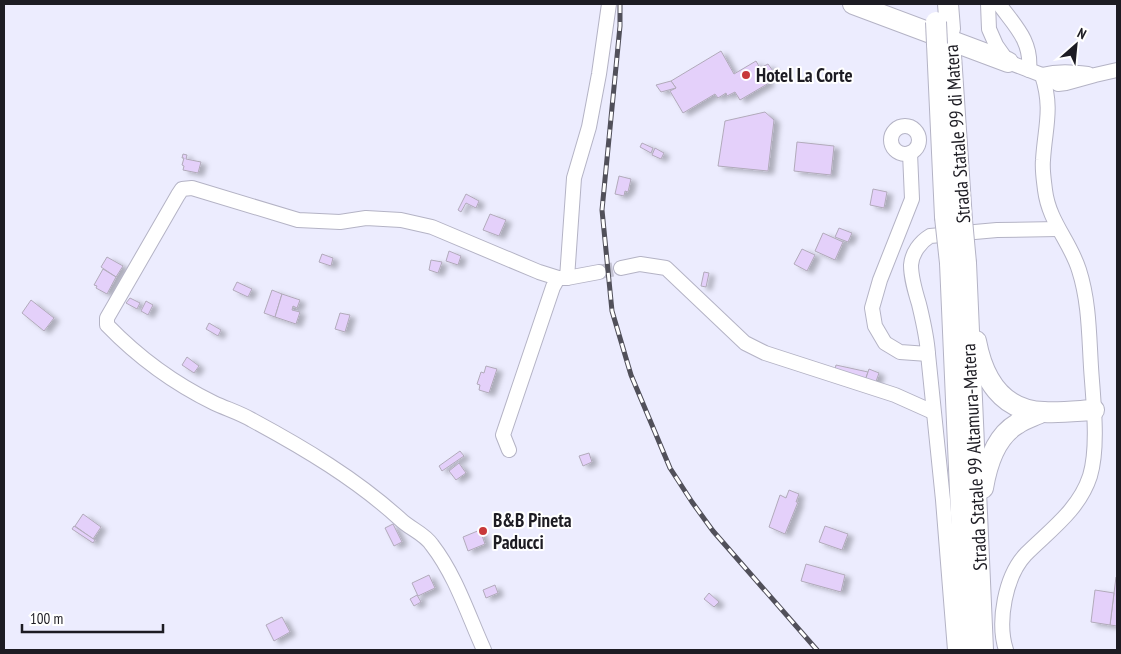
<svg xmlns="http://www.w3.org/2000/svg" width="1121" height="654" font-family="'PT Sans Narrow',sans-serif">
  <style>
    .building { fill: #e4d0fa; stroke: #b1aaba; filter: url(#shadow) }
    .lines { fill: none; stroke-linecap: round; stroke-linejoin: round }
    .minor-tunnel { stroke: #c3c2d2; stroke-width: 14; stroke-dasharray: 14 7; stroke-linecap: butt }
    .minor-casing { stroke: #b4b3c5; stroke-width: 16 }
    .highway-casing { stroke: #b4b3c5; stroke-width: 22 }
    .minor { stroke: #fff; stroke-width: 14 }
    .highway { stroke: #fff; stroke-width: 20 }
    .rail-casing { stroke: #51505a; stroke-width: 5 }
    .rail { stroke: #fff; stroke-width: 3; stroke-dasharray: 9; stroke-linecap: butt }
    .highway-bridge-casing { stroke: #b4b3c5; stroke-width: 22; stroke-linecap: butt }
    .highway-bridge { stroke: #fff; stroke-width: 20 }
    .poi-dot { fill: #c8393a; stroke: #fff; stroke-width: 2 }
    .labels { text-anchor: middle; stroke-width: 4; stroke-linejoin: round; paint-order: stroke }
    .poi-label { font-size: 19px; font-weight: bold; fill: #1d1c23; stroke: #fff; text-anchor: start }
    .street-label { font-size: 19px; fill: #1d1c23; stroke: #fff }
  </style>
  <defs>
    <filter id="shadow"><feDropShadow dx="5.5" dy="3" stdDeviation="2.5" flood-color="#0004"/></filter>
  </defs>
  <rect width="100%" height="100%" fill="#ececfe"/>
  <g class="building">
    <path d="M721 51 734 74 756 61 760 68 768 64 773 71 765 76 769 83 740 100 735 92 727 96 726 93 718 98 715 94 683 113 670 91 676 88 671 81Z"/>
    <path d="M671 81 676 88 661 92 656 85Z"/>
    <path d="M765 112 774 120 768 171 718 166 725 121Z"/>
    <path d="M797 142 834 146 831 175 794 171Z"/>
    <path d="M642 143 653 148 651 153 640 147Z"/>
    <path d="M655 148 664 153 661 159 652 155Z"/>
    <path d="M183 154 187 155 186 159 201 162 198 173 183 170 184 166 182 165 184 158H182Z"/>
    <path d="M619 176 631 179 628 192 625 191 624 196 615 194Z"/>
    <path d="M873 189 887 192 884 208 870 205Z"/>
    <path d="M466 194 479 201 476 208 466 203 461 212 458 210Z"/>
    <path d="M490 214 506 220 499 236 483 230Z"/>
    <path d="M839 228 852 233 848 242 835 237Z"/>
    <path d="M823 233 843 242 835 260 815 251Z"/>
    <path d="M802 249 815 255 807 271 794 264Z"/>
    <path d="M449 251 461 256 458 265 446 261Z"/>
    <path d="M322 254 333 258 331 266 319 262Z"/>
    <path d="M107 257 123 266 116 277 101 267Z"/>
    <path d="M431 260 442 262 438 273 429 270Z"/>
    <path d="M103 269 116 277 107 294 96 288 97 286 94 285Z"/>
    <path d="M704 272 709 273 706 287 701 286Z"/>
    <path d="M237 282 252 289 248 297 233 290Z"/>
    <path d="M272 290 282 294 275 317 264 313Z"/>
    <path d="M282 294 300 300 297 308 293 306 292 310 300 312 296 324 275 317Z"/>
    <path d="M130 298 140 303 137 309 126 303Z"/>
    <path d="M31 300 54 318 44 331 22 313Z"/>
    <path d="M146 301 153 305 148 315 141 311Z"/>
    <path d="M340 313 350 315 345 332 335 329Z"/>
    <path d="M209 323 221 330 218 336 206 329Z"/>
    <path d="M187 357 199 366 194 373 182 365Z"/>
    <path d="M836 365 868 372 864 383 834 374Z"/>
    <path d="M486 366 497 369 489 393 479 390 480 385 477 384 481 372 484 373Z"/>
    <path d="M869 369 879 373 874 387 864 384Z"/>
    <path d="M460 451 464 456 442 471 439 466Z"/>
    <path d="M589 453 592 462 583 466 579 456Z"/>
    <path d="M459 463 466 473 456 480 449 471Z"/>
    <path d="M789 490 799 494 796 502H798L785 534 769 527 780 495 786 498Z"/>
    <path d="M83 514 101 527 93 539 75 526Z"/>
    <path d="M393 524 402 542 394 546 385 528Z"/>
    <path d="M74 526 95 540 93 543 72 529Z"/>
    <path d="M825 526 848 534 842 550 819 542Z"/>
    <path d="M480 530 485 544 468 551 463 537Z"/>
    <path d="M806 564 845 575 841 592 801 581Z"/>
    <path d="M429 575 435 588 418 596 412 583Z"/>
    <path d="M1116 577H1117V626L1110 625Z"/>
    <path d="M495 585 498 593 486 598 483 590Z"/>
    <path d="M1095 590 1114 593 1110 625 1091 622Z"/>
    <path d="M709 593 719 602 714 607 704 599Z"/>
    <path d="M417 595 421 602 414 606 410 599Z"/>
    <path d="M282 617 290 632 274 641 266 625Z"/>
  </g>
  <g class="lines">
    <path class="minor-tunnel" d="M599 272 621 268"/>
    <defs>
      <g id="minor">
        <path d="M988 4 989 29 996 45 1008 62 1042 75 1058 84 1066 83 1095 75 1117 70"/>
        <path d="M999 4C1015 26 1032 41 1029 70"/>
        <path d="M1042 75C1058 71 1072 72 1088 74"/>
        <circle cx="905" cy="140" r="14"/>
        <path d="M910 153 912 199 880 280 872 308 875 326 885 343 900 352 928 354C927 337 923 321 919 304 915 291 911 278 911 265 912 253 920 242 930 236L997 230 1058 229"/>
        <path d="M621 268 640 264 666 268 745 343 765 353 895 395 933 412"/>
        <path d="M567 278 574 178 589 127 599 74 609 4"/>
        <path d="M928 354 943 500 955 650"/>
        <path d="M509 450 503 435 553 287 558 278"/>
        <path d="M484 650C468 615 456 576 432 545 424 533 410 529 400 519 356 479 304 448 252 420 240 413 227 409 214 403 175 384 137 356 107 325V318L178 195 182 189 192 188 298 220 340 222 366 218 401 220 432 227 539 272 558 278H567L599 272"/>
        <path d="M1006 650C997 622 1005 576 1026 554 1050 530 1079 510 1090 476 1099 446 1093 399 1091 367 1089 334 1089 301 1079 270 1070 241 1049 222 1045 190 1044 181 1042 170 1043 160 1045 127 1053 109 1042 75"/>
      </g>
      <g id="highway">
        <path d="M853 4 1008 62"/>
        <path d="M948 4 950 29"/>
        <path d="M937 44 945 217"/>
        <path d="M951 55 962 220"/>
        <path d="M950 263 967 650"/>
        <path d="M966 263 983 650"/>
        <path d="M976 341C983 378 1001 411 1044 412 1060 413 1077 411 1094 410"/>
        <path d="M983 488C987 464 995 437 1017 424 1024 419 1034 416 1042 412"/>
      </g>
    </defs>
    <use href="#minor" class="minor-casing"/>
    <use href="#highway" class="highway-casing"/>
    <use href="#minor" class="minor"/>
    <use href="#highway" class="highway"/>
    <defs>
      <path id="rail" d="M620 4V26L602 210 612 311 631 375 670 468 692 502 713 531 817 650"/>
    </defs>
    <use href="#rail" class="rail-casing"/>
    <use href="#rail" class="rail"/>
    <defs>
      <g id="highway-bridge">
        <path d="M936 22 937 44"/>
        <path d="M945 217 950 263"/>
        <path d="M962 220 966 263"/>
      </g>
    </defs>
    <use href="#highway-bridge" class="highway-bridge-casing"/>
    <use href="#highway-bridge" class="highway-bridge"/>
  </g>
  <g class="poi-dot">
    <circle cx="746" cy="75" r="5"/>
    <circle cx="483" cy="531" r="5"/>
  </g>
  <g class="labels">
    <g class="poi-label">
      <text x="756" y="82">Hotel La Corte</text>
      <text x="493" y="527">B&amp;B Pineta<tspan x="493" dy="22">Paducci</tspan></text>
    </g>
    <g class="street-label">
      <text transform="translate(957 134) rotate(-94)" y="7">Strada Statale 99 di Matera</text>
      <text transform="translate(974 457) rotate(-93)" y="7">Strada Statale 99 Altamura-Matera</text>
    </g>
  </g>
  <rect width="1121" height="654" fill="none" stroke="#1d1c23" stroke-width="10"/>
  <g transform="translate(1076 45) rotate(27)" stroke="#ffffff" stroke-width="4" paint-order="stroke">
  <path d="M0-4L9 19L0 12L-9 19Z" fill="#1d1c23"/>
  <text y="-8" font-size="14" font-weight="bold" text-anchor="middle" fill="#1d1c23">N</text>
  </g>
  <path d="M22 624v8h141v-8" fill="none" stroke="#1d1c23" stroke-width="2.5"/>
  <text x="30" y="624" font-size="15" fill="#1d1c23" stroke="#ffffff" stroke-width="4" paint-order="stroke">100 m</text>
</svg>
